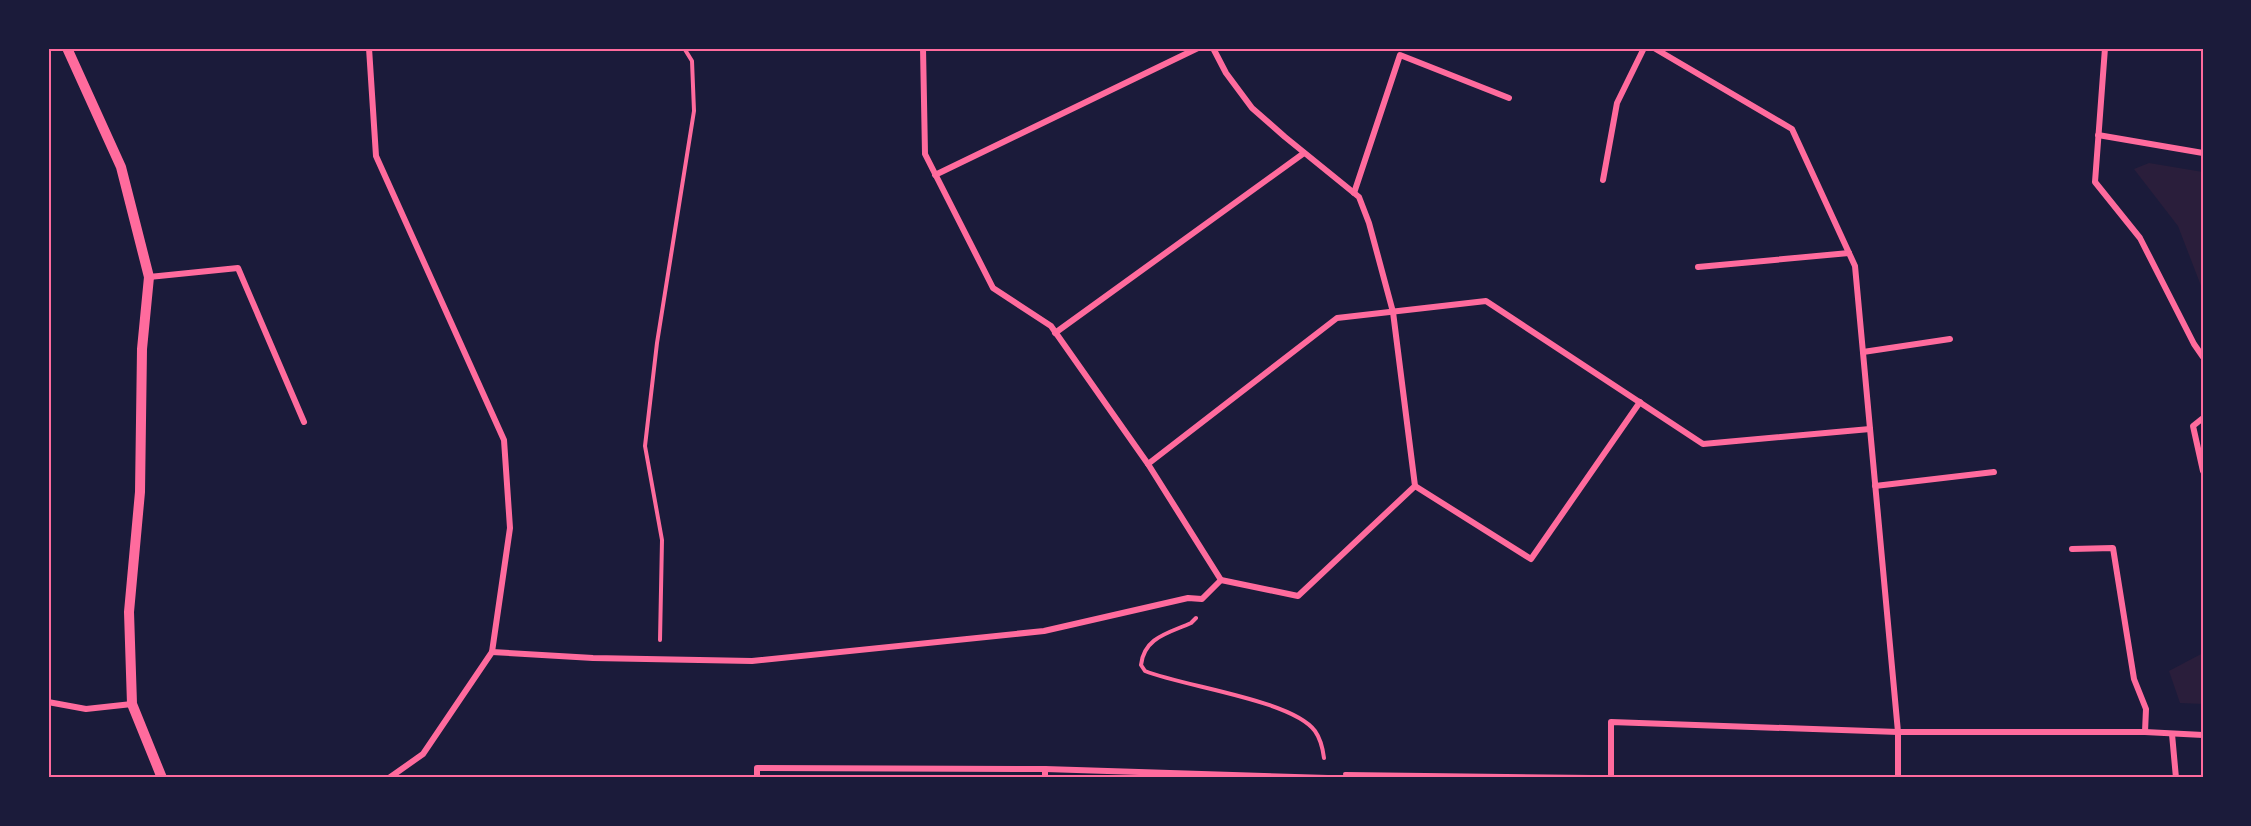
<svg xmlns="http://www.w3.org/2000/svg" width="2251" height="826" font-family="Signika,sans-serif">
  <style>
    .green { fill: #2a1e3b }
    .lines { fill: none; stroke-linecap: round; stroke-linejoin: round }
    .path { stroke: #ff6b9d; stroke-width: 4 }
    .minor { stroke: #ff6b9d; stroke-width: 6 }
    .tertiary { stroke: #ff6b9d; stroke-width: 10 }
    .neatline { fill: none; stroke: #ff6b9d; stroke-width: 2 }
  </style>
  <rect width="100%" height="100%" fill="#1b1b3a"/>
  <g class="green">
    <path d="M2149 163 2203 172V291L2178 226 2134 169Z"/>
    <path d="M2203 653V704L2180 703 2169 671Z"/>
  </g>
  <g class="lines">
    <g class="path">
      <path d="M1196 618 1191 623C1169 633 1144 637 1141 665L1145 671C1185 687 1292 700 1315 731 1320 738 1323 750 1324 758"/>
      <path d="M660 640 662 540 645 446 657 343 694 111 692 61 684 48"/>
      <path d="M1345 774 1592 777"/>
    </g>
    <g class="minor">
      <path d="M369 48 376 156 504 440 510 528 492 652 423 754 389 778"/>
      <path d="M923 48 925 154 993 288 1051 326 1148 464 1221 580 1298 596 1415 486 1393 312 1369 223 1359 197 1285 137 1252 108 1226 73 1213 48"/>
      <path d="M1654 48 1792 129 1855 266 1898 732V778"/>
      <path d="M2105 48 2095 182 2140 238 2194 344 2203 357"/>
      <path d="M2098 135 2203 153"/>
      <path d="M935 175 1198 48"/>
      <path d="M1603 180 1617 103 1644 48"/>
      <path d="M1354 193 1400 55 1509 98"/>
      <path d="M1698 267 1849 253"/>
      <path d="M149 277 238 268 304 422"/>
      <path d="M1055 333 1304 153"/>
      <path d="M1863 352 1950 339"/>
      <path d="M2203 418 2193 426 2203 471"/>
      <path d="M1148 464 1337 318 1486 301 1703 444 1870 429"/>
      <path d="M1415 486 1531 559 1640 402"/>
      <path d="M1875 486 1994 472"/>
      <path d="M2072 549 2113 548 2134 679 2146 709 2145 732"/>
      <path d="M492 652 593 658 752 661 1044 631 1188 598 1202 599 1221 580"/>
      <path d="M48 702 86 709 132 704"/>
      <path d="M2172 734 2176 778"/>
      <path d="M757 778V768L1045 769 1328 778"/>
      <path d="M1045 778V769"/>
      <path d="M1611 778V722L1898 732H2145L2203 735"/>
    </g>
    <path class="tertiary" d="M67 48 121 167 149 277 142 349 140 492 129 612 132 704 162 778"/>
  </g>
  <rect width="2251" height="826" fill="none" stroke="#1b1b3a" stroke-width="99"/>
  <rect x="50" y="50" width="2152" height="726" class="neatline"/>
</svg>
